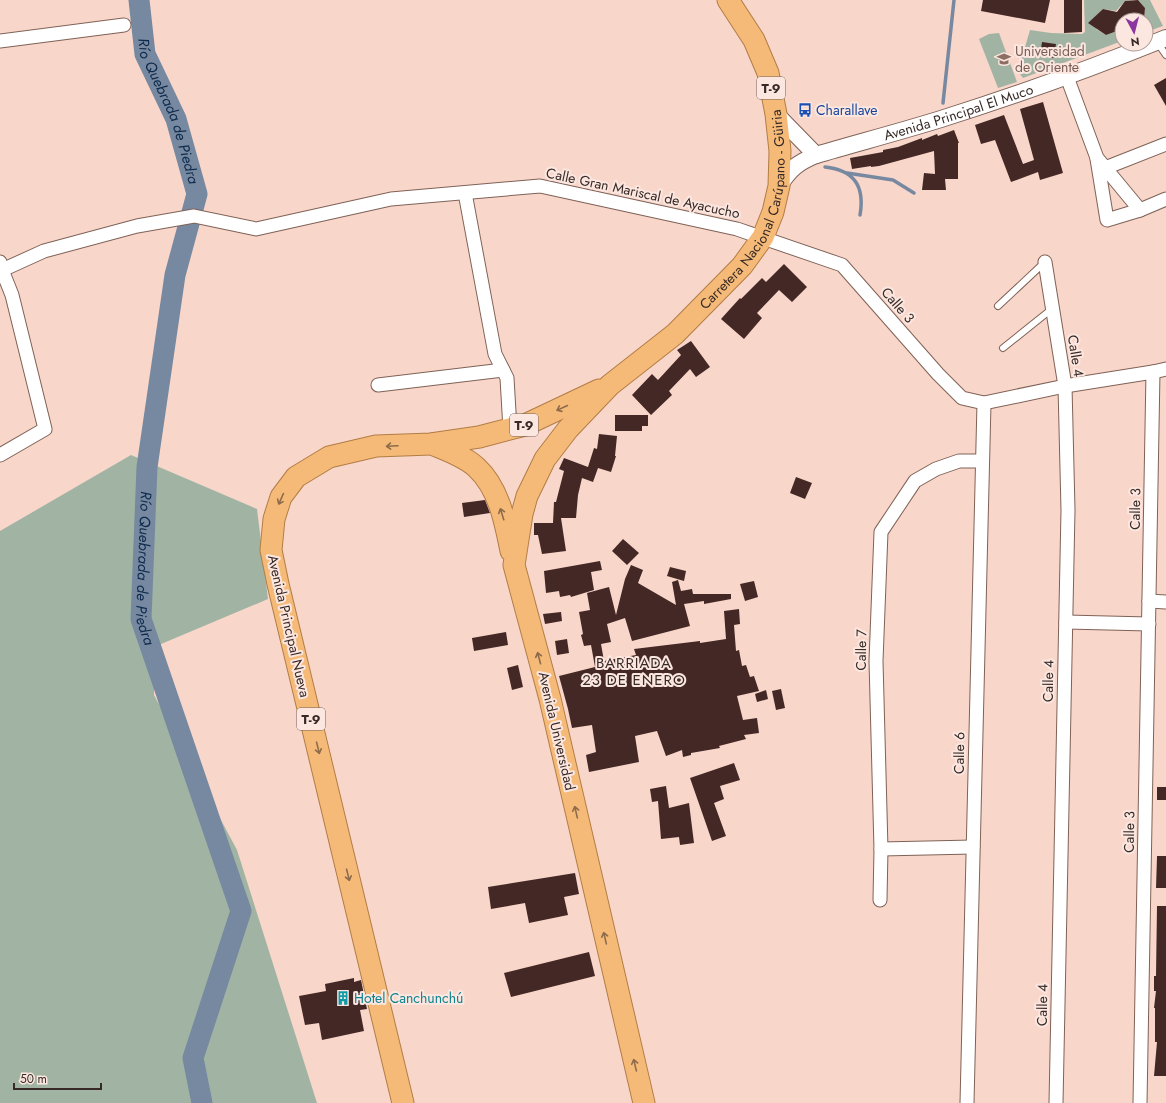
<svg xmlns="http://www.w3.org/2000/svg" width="1166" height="1103" font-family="Jost,sans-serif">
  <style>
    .green { fill: #a1b4a4 }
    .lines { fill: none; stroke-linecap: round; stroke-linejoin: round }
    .stream { stroke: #7789a0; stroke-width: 3.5 }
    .river { stroke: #7789a0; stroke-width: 21 }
    .building { fill: #442825 }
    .service-casing { stroke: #7f6257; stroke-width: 8 }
    .minor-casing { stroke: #7f6257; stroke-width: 15 }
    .tertiary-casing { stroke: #7f6257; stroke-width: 18 }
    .trunk-casing { stroke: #b17d45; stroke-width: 23 }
    .service { stroke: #fff; stroke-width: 6 }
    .minor { stroke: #fff; stroke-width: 13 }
    .tertiary { stroke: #fff; stroke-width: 16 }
    .trunk { stroke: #f6ba78; stroke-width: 21 }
    .oneway { stroke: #8d6b4b }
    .labels { text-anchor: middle; stroke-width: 4; stroke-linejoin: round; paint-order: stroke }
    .shield { fill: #fce7e0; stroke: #72635e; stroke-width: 1 }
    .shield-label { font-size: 13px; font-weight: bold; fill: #372a26 }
    .education-label { font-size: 14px; fill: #785e54; stroke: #fce7e0; text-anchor: start }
    .transit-label { font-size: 14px; fill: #164399; stroke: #fce7e0; text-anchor: start }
    .street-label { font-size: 14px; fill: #372a26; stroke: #fce7e0 }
    .culture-label { font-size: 14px; fill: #0d838f; stroke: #fce7e0; text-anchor: start }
    .water-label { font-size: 15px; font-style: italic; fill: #0e2a4c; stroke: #fce7e0 }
    .neighbourhood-label { font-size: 15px; letter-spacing: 1px; fill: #372a26; stroke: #fce7e0 }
  </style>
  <rect width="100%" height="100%" fill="#f9d6ca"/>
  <g class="green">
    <path d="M1084 0H1133L1125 1 1116 11 1103 9 1095 17 1096 29 1106 35 1117 31 1122 34V41L1023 78 1018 71 1030 30 1051 33 1082 34 1085 32Z"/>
    <path d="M1138 0H1150L1163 26 1146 32V20H1144L1145 8Z"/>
    <path d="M999 33 1017 82 998 88 979 39 989 34Z"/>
    <path d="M131 455 257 509 268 599 154 647V695L237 850 317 1103H0V531Z"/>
  </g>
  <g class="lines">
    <g class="stream">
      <path d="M943 103 954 0"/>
      <path d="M825 167C854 170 865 186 860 215"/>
      <path d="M847 173 893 180 914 193"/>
    </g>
    <path class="river" id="s1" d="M139 0 145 54 176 119 197 194 175 275 147 467 141 619 241 911 193 1058 202 1103"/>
  </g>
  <g class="building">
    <path d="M983 0H1050L1045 23 981 11Z"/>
    <path d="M1064 0H1082V32L1064 33Z"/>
    <path d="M1138 0 1145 8 1144 20H1122L1117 31 1106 35 1088 23 1103 9 1117 12 1125 1Z"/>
    <path d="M1042 42 1056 44 1054 58 1040 56Z"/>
    <path d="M1166 78V106L1154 85Z"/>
    <path d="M1043 102 1063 173 1040 180 1038 172 1011 182 995 140 981 144 975 125 1004 115 1023 164 1034 160 1020 109Z"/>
    <path d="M954 130 959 143H958V179H945L946 190H922L924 173 935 174 934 151 879 166 871 167V166L852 169 850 158 883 152V150L898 147 922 138V140L937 134 938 136Z"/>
    <path d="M784 264 807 287 792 302 779 290 757 313 762 318 744 339 721 319 740 298 741 299 762 278 766 282Z"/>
    <path d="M691 341 710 367 696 377 690 369 669 391 672 395 651 415 632 395 652 374 658 380 681 355 677 350Z"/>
    <path d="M615 415H648V426H642V431H615Z"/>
    <path d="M599 434 617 436 615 456H616L611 472 598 468 593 482 582 478 578 495 576 518H561L566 551 542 554 538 535H534V523H553L554 502H556L564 471 559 469 564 458 588 467 594 448 597 449Z"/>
    <path d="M796 477 812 483 805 499 790 493Z"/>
    <path d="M485 500 490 513 464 517 462 503Z"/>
    <path d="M623 539 639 553 627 565 612 551Z"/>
    <path d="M600 561 602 570 591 572 594 590 571 597 570 595 560 597 559 591 546 593 544 571Z"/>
    <path d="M631 565 643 570 638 583 676 605 672 582 678 580 681 591 692 589 693 594H731V599L704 604V601L684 604 690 626 632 641 625 618 607 624 611 642 601 644 604 661 636 655 634 649 700 641V643L726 639 724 611 739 609 740 624 734 625 736 651 739 650 742 666 746 665 750 677 754 676 759 691 737 696 743 720 757 718 759 733 744 735 746 739 719 746 720 748 691 753V755L683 757 682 750 666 756 657 731 635 736 639 762 589 772 586 755 596 752 592 725 572 728 568 709 559 676 595 667 591 645 584 646 581 635 583 634 579 612 590 610 587 593 609 587 616 615 625 579Z"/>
    <path d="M670 567 686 571 684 581 667 576Z"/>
    <path d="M754 581 758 597 745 601 740 584Z"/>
    <path d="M561 612 562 621 545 624 543 614Z"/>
    <path d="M506 632 508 645 474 651 472 638Z"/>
    <path d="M567 639 569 653 557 655 555 641Z"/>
    <path d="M518 665 523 687 512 690 507 668Z"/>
    <path d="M781 689 785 708 776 710 772 691Z"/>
    <path d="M766 690 768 699 757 702 755 694Z"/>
    <path d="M734 763 740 780 720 786 724 799 714 803 726 836 712 841 690 778Z"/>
    <path d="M666 786 669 808 689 803 694 843 680 845 679 837 661 839 658 801 652 802 650 789Z"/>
    <rect x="1157" y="787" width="9" height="13"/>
    <path d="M1157 856H1166V888H1156Z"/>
    <path d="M575 873 579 894 564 897 568 915 529 923 525 903 491 909 488 887Z"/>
    <path d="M1157 906H1166V1076H1154L1157 1042H1155V1008H1154L1156 991H1154V976H1156Z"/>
    <path d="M589 952 595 976 511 997 504 973Z"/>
    <path d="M354 978V982L361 980 367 1009 360 1010 364 1031 322 1040 319 1023 305 1025 299 996 326 991 325 984Z"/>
  </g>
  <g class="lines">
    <defs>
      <g id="service">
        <path d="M1157 42 1166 55"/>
        <path d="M998 306 1045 262"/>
        <path d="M1003 348 1053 308"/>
      </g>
      <g id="minor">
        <path d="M0 41 124 25"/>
        <path d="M1067 77 1097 158 1140 210 1166 199"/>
        <path d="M1097 159 1107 220 1140 210"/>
        <path d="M1105 168 1166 144"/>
        <path d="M465 193 495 354 507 378 510 429"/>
        <path d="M0 262 2 270 12 295 45 429 0 455"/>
        <path d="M1045 262 1065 386 1068 510 1056 1103"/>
        <path d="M0 271 44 251 137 226 194 216 256 229 391 199 540 186 737 229 842 265 938 374 962 398 984 403 1065 386 1153 372 1140 1103"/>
        <path d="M1153 372 1166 369"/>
        <path d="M378 385 503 370"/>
        <path d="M1149 601 1166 602"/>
        <path d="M1066 622 1149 624"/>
        <path d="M881 849 973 847"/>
        <path d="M880 900 881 849 876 661 881 532 915 481 936 469 959 461H982"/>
        <path d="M967 1103 984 403"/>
      </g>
      <g id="tertiary">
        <path d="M776 114 816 155"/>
        <path id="s2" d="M779 186C790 169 797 163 816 155 857 143 899 132 941 119 1017 95 1092 68 1166 38"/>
      </g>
      <g id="trunk">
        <path d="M432 444C446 450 464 456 476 467 499 488 505 521 511 551"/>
        <path d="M403 1103 278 584 271 550 274 519 281 497 296 477 329 457 376 446 431 444 479 437 525 425 599 390"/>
        <path id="s3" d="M644 1103 550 699 514 565 522 514 527 496 545 459 568 429 610 385 675 334 742 266 763 237 773 212 779 186 780 151 776 114 768 73 754 40 728 0"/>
      </g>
    </defs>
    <use href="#service" class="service-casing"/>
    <use href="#minor" class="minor-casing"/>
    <use href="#tertiary" class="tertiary-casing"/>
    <use href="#trunk" class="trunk-casing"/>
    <use href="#service" class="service"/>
    <use href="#minor" class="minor"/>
    <use href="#tertiary" class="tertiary"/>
    <use href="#trunk" class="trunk"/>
  </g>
  <defs><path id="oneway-shaft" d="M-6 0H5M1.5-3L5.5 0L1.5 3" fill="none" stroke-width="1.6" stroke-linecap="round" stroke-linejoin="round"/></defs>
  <g class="oneway">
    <use href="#oneway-shaft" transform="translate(562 408) rotate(155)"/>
    <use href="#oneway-shaft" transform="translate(392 446) rotate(177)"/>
    <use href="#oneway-shaft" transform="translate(281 499) rotate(114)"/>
    <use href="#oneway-shaft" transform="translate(502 514) rotate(-107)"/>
    <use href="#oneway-shaft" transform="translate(539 658) rotate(-105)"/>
    <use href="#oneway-shaft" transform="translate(318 748) rotate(76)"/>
    <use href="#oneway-shaft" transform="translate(576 812) rotate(-103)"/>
    <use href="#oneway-shaft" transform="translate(348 875) rotate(76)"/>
    <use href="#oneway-shaft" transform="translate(605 938) rotate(-103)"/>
    <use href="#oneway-shaft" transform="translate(635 1065) rotate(-103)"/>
  </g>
  <defs>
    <symbol id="university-bare" viewBox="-9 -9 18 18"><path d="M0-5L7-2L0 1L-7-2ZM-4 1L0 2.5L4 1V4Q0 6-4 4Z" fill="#8d6e63" stroke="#fce7e0" stroke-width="2.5" paint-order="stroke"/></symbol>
    <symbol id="bus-bare" viewBox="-9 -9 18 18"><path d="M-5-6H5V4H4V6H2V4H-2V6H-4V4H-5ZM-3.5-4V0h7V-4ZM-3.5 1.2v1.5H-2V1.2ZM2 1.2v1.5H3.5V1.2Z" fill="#1a4fb4" stroke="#fce7e0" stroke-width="2.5" paint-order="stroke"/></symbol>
    <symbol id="building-bare" viewBox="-9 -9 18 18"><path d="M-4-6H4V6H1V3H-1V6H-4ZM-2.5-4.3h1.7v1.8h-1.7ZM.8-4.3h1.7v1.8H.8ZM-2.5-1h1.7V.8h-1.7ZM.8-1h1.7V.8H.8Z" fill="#0f9aa8" stroke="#fce7e0" stroke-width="2.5" paint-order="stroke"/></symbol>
  </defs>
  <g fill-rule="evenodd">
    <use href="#university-bare" x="994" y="49" width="20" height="20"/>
    <use href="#bus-bare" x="795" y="100" width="20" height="20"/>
    <use href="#building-bare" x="333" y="988" width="20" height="20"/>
  </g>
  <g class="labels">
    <g class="shield">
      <rect x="757" y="77" width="28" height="22" rx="3"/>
      <rect x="510" y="414" width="28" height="22" rx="3"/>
      <rect x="297" y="708" width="28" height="22" rx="3"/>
    </g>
    <g class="shield-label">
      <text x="771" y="93">T-9</text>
      <text x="524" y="430">T-9</text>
      <text x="311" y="724">T-9</text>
    </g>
    <g class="education-label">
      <text x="1015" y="56">Universidad<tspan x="1015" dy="16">de Oriente</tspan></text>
    </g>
    <g class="transit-label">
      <text x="816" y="115">Charallave</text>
    </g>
    <g class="street-label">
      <text dy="5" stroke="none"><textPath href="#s2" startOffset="198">Avenida Principal El Muco</textPath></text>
      <text transform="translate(643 193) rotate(12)" y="5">Calle Gran Mariscal de Ayacucho</text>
      <text dy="5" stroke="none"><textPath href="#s3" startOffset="996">Carretera Nacional Carúpano - Güiria</textPath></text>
      <text transform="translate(898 305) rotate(49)" y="5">Calle 3</text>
      <text transform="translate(1076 356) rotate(81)" y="5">Calle 4</text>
      <text transform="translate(1135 509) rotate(-89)" y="5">Calle 3</text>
      <text transform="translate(289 626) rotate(77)" y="5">Avenida Principal Nueva</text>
      <text transform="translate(861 650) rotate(-89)" y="5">Calle 7</text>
      <text transform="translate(1048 681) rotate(-89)" y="5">Calle 4</text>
      <text transform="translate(557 731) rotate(77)" y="5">Avenida Universidad</text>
      <text transform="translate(959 753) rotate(-89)" y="5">Calle 6</text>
      <text transform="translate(1129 832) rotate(-89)" y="5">Calle 3</text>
      <text transform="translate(1042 1005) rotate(-89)" y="5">Calle 4</text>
    </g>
    <g class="culture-label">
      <text x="354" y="1003">Hotel Canchunchú</text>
    </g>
    <g class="water-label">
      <text dy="5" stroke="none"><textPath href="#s1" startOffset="116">Río Quebrada de Piedra</textPath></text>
      <text dy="5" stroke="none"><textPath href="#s1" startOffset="584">Río Quebrada de Piedra</textPath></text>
    </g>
    <g class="neighbourhood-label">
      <text x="634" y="668">BARRIADA<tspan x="634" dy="17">23 DE ENERO</tspan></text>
    </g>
  </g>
  <g transform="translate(1134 32) rotate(173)"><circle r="19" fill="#fce7e0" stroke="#ad9b96"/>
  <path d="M0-3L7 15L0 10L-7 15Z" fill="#8c34a0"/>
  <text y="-6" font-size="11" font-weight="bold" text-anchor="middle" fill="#372a26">N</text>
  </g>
  <path d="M14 1083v6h87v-6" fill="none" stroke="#372a26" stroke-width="2"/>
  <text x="20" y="1083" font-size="12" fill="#372a26" stroke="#fce7e0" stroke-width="3" paint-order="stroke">50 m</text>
</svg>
